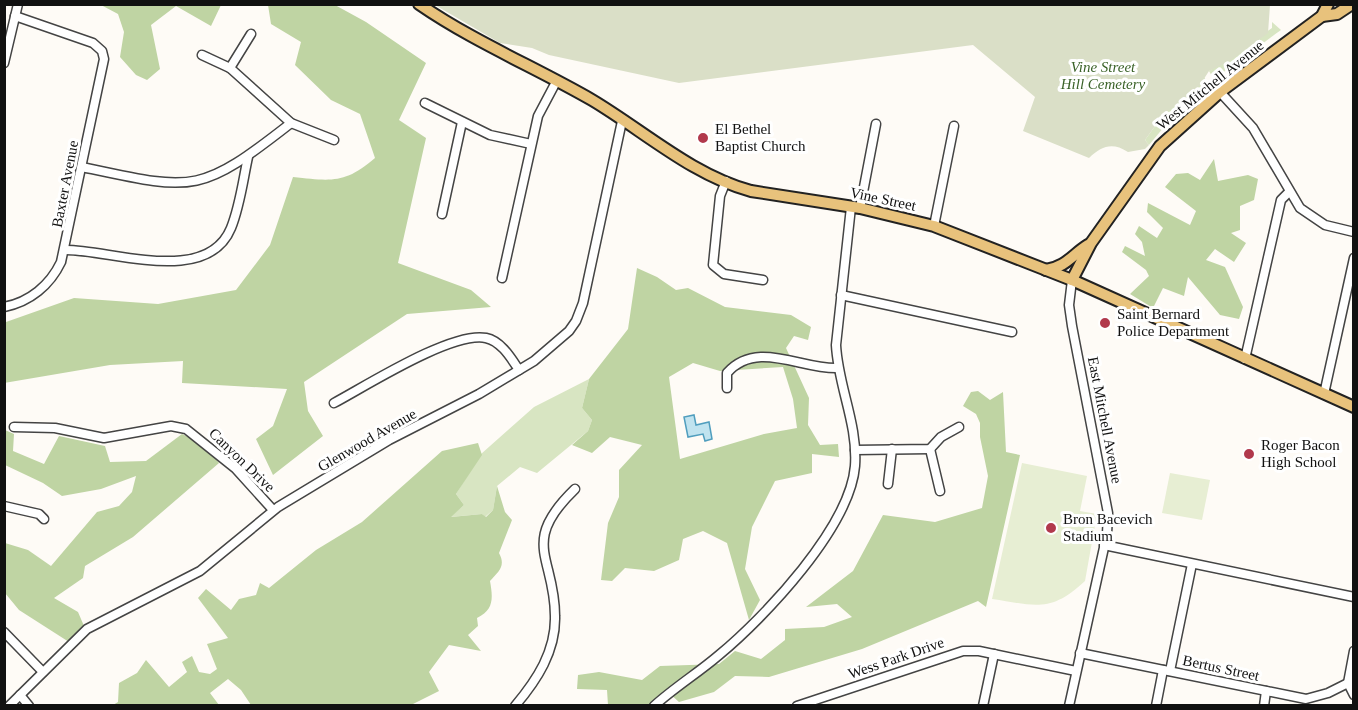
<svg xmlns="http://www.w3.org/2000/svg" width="1358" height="710" font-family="'Times New Roman',serif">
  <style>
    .green { fill: #d8e5c2 }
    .forest { fill: #bfd4a3; fill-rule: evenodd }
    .cemetery { fill: #dadfc7 }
    .pitch { fill: #e7eed3 }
    .water { fill: #c0e3ef; stroke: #509ebe; stroke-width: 1.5 }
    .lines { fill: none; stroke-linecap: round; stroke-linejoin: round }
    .minor-casing { stroke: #444; stroke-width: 11 }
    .major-casing { stroke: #222; stroke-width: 14 }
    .minor { stroke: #fff; stroke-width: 8 }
    .major { stroke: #e8c27c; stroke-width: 10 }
    .poi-dot { fill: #b1394c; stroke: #fff; stroke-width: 2 }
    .labels { text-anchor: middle; stroke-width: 6; stroke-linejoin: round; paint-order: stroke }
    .park-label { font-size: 15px; font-style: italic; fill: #3a6228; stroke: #fff }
    .street-label { font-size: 15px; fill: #111; stroke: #fff }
    .poi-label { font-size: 15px; fill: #111; stroke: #fff; text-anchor: start }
  </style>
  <rect width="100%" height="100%" fill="#fefbf6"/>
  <g class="green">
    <path d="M1272 22 1281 30C1269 38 1220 77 1213 78L1209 71 1272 28Z"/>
    <path d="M1204 77 1209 86 1174 115 1149 145 1145 140 1163 115Z"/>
    <path d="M589 379 582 408 592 420 588 431 537 473 520 467 497 486 493 510 485 517 482 514 450 517 464 505 456 494 481 454 534 407Z"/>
  </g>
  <g class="forest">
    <path d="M101 5H221L211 26 176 6 151 25 160 69 147 80 136 75 120 57 124 32 118 14Z"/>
    <path d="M268 5H335L366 22 426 63 399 120 426 138 398 263 471 290 491 307 407 314 304 382 308 411 323 436 273 475 256 439 273 426 287 389 182 383 183 361 110 365 4 383 6 322 74 298 158 304 236 290 270 245 293 177C331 181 345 184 375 158L360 114 331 100 295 65 301 42 271 24Z"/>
    <path d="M1214 159 1218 181 1248 175 1258 179 1254 200 1240 206V230L1231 233 1246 243 1234 262 1215 249 1206 260 1225 267 1243 307 1239 319 1220 315 1188 277 1184 296 1163 288 1153 308 1130 294 1149 276 1146 270 1122 252 1125 246 1145 256 1142 242 1135 234 1139 226 1157 238 1163 228 1147 212 1148 203 1190 225 1196 211 1165 187 1176 174 1188 173 1200 180Z"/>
    <path d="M637 268 657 277 676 290 688 288 725 307 791 315 811 327 808 340 794 336 786 348 809 398 808 425 820 445 838 444 839 457 812 454V473L775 481 752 527 745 569 760 600 749 620 727 543 703 531 683 539 679 560 654 571 625 568 612 581 601 580 608 523 619 497V470L642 445 610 437 592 453 572 445 588 431 592 420 582 408 589 379 628 329ZM693 363 720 371 783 367 793 399 797 428 764 434 680 459 669 377Z"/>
    <path d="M978 391 990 400 1003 392 1006 452 1020 455 986 607 978 601 862 649 769 677 735 676 714 692 679 702 669 693 654 705H608L607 690 577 689 578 675 599 672 642 680 660 666 719 664 735 651 761 659 785 640V629L824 627 852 617 837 604 806 607 853 571 883 515 935 522 982 508 988 476 980 437V423L976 414 963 406 971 392Z"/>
    <path d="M5 430 14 434 13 451 44 464 59 436 105 446 110 462 146 461 182 434 205 445 219 463 133 537 85 566 83 578 54 598 78 612 84 626 69 642 19 610 5 593V543L28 550 51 566 97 512 119 506 132 492 136 476 101 489 62 496 43 483 5 465Z"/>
    <path d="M478 443 482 455 456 494 464 505 451 517 482 514 486 517 493 510 497 486 505 512 512 520 499 553C506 566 499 571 490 581 493 598 494 610 477 618L478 626 468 635 481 651 449 645 429 672 439 691 411 705H251L241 690 228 679 210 693 219 705H113L118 702 119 683 137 673 146 660 169 687 187 672 182 662 192 656 199 672 210 674 217 669 207 644 228 638 198 598 206 589 231 610 239 599 256 595 260 583 269 588 316 550 362 522 442 451Z"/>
  </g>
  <path class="cemetery" d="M435 5H1270L1268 33 1230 61 1209 71 1198 88 1163 115 1145 140 1149 145 1145 149 1128 152C1112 142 1102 146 1089 158L1023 131 1035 97 973 45 679 83 549 55 532 48 500 43Z"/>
  <g class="pitch">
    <path d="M1022 463 1087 476 1080 511 1097 514 1085 581C1050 614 1034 605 992 599Z"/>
    <path d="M1170 473 1210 480 1202 520 1162 513Z"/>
  </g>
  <path class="water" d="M694 415 696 425 709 422 712 439 705 441 703 434 688 437 684 417Z"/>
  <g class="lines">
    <defs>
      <g id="minor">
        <path d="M202 55 230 68 291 123 334 140"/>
        <path d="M4 63 18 4"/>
        <path d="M230 68 251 34"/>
        <path d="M1220 92 1253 128 1300 208 1325 225 1354 232"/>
        <path d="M425 103 490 135 531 144"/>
        <path d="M82 167C194 191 199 195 291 123"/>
        <path d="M726 181 720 196 713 265 724 274 763 280"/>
        <path d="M860 208 876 124"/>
        <path d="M442 214 462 122"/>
        <path d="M934 226 954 126"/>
        <path d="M65 250C109 249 207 287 231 228 240 206 243 180 248 157"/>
        <path d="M502 278 538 116 556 82"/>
        <path d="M841 295 1012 332"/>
        <path d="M4 307C30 302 50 285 61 262L104 59 102 51 93 43 15 16"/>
        <path d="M1245 359 1281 200 1289 192"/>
        <path d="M727 388V373C757 339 802 370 838 368"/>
        <path d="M1324 394 1354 258"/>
        <path d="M334 403C366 386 452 331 486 338 501 341 511 358 519 370"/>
        <path d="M14 427 55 428 104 438 171 426 186 429 236 469 273 510"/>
        <path d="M930 449 940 491"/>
        <path d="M855 450 930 449 941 437 959 427"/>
        <path d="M888 484 892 449"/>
        <path d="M4 506 39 514 44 519"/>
        <path d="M1104 545 1354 597"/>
        <path d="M4 632 43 672"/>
        <path d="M1354 651 1348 683 1354 695"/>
        <path d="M1080 653 1306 699 1328 693 1354 680"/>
        <path d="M1170 671 1192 564"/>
        <path d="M20 695 29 706"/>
        <path d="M9 706 87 629 200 571 278 507 389 440 479 394 534 361 569 331 576 321 583 303 622 121"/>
        <path d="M515 706C537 680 556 651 555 616 555 557 519 543 575 489"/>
        <path d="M654 706C675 687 698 673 719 655 765 617 850 527 855 466 858 424 838 386 836 345L851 207"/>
        <path d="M797 706 963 651H979L1076 671"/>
        <path d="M983 706 994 654"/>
        <path d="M1069 706 1107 534 1108 513 1072 326 1069 305 1072 280"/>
        <path d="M1156 706 1163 670"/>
        <path d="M1264 706 1266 691"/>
      </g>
      <g id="major">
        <path d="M419 4C474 42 535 67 592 100 644 131 692 175 751 191L860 208 934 226 1072 280 1354 407"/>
        <path d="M1322 16 1337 14 1352 4"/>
        <path d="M1046 270C1066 267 1072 255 1088 245"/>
        <path d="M1072 280 1091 243 1160 146 1220 92 1322 16 1328 4"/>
      </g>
    </defs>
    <use href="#minor" class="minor-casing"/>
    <use href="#major" class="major-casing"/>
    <use href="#minor" class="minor"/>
    <use href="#major" class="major"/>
  </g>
  <g class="poi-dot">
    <circle cx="703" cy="138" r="6"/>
    <circle cx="1105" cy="323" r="6"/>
    <circle cx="1249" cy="454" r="6"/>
    <circle cx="1051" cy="528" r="6"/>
  </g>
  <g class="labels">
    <g class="park-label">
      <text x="1103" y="72">Vine Street<tspan x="1103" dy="17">Hill Cemetery</tspan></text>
    </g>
    <g class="street-label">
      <text transform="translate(1210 85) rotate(-39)" y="5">West Mitchell Avenue</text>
      <text transform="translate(65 184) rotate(-79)" y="5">Baxter Avenue</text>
      <text transform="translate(883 199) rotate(12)" y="5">Vine Street</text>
      <text transform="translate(1105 420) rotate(79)" y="5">East Mitchell Avenue</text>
      <text transform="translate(367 440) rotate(-30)" y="5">Glenwood Avenue</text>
      <text transform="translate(242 460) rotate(44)" y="5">Canyon Drive</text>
      <text transform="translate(896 658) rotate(-19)" y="5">Wess Park Drive</text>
      <text transform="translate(1221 668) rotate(12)" y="5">Bertus Street</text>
    </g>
    <g class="poi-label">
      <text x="715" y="134">El Bethel<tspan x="715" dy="17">Baptist Church</tspan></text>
      <text x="1117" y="319">Saint Bernard<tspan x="1117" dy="17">Police Department</tspan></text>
      <text x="1261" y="450">Roger Bacon<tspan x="1261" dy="17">High School</tspan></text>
      <text x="1063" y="524">Bron Bacevich<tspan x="1063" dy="17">Stadium</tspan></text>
    </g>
  </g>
  <rect width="1358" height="710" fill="none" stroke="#111111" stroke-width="12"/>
</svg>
